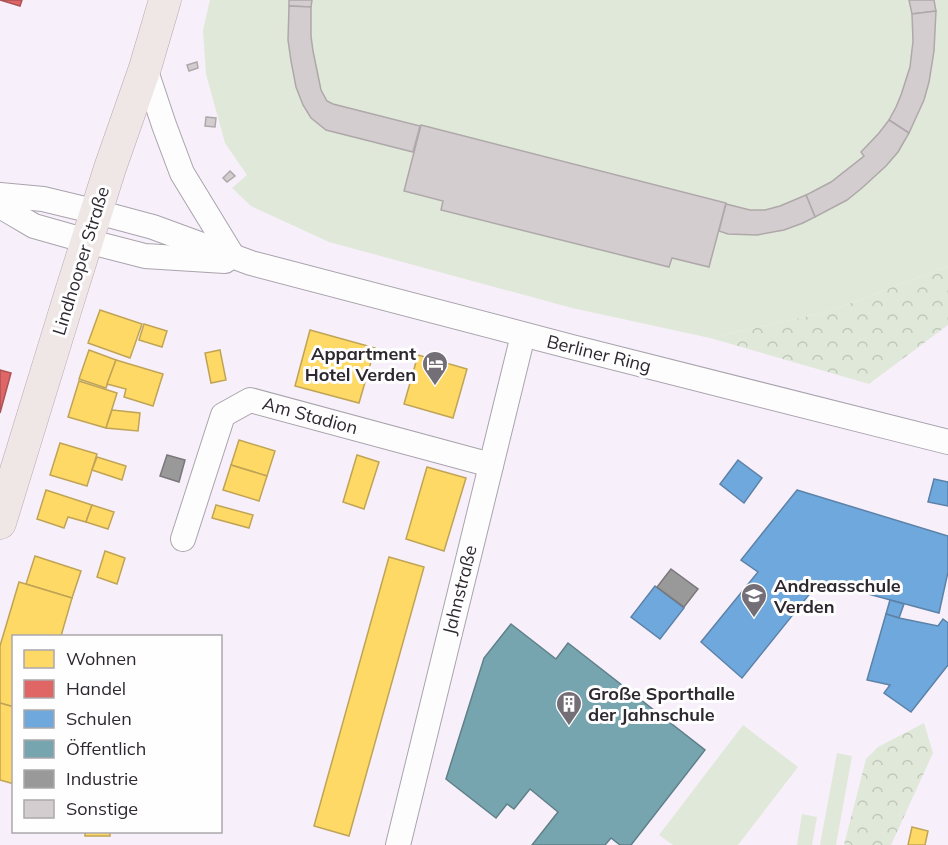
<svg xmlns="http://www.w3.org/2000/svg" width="948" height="845" font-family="Mulish,sans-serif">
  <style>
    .green { fill: #e0e9d9 }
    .forest { fill: url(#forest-crowns) }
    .homes { fill: #ffd966; stroke: #c0a456; stroke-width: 1.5 }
    .shops { fill: #e06666; stroke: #ab5356; stroke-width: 1.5 }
    .schools { fill: #6fa8dc; stroke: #5c82a8; stroke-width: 1.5 }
    .public { fill: #76a5af; stroke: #608089; stroke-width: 1.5 }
    .industry { fill: #999; stroke: #79777a; stroke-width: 1.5 }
    .building { fill: #d4cdcf; stroke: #afa8aa; stroke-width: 1.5 }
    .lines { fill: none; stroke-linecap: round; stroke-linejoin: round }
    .minor-casing { stroke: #a9a4ac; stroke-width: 26 }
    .major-casing { stroke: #b9a8ab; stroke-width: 33 }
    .minor { stroke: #fefdfe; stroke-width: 24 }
    .major { stroke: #efe6e6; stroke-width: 32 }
    .labels { text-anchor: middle; stroke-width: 6; stroke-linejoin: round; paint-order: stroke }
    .street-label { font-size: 18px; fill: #2e2830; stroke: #fefefe }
    .poi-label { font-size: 18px; font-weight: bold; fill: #2e2830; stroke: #fefefe; text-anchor: start }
  </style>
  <defs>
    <pattern id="forest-crowns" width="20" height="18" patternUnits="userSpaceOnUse" patternTransform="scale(1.5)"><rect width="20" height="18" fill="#e0e9d9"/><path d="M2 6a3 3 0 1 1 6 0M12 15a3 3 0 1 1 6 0" fill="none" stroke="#c0c8bb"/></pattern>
  </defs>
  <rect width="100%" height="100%" fill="#f7effa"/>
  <g class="green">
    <path d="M210 0H948V266L827 312 710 338 572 308 329 242 251 206 232 188 247 175 225 143 206 74 203 30Z"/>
    <path d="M743 725 798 767 738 845H673L659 835Z"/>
    <path d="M837 753 852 756 836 845H820Z"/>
    <path d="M802 814 817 817 812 845H797Z"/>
  </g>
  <g class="forest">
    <path d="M948 266V325L869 384 710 338 827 312Z"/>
    <path d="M924 723 933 753 891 845H844L866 759 878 747Z"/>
  </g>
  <g class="homes">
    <path d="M100 310 142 324 130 358 88 343Z"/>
    <path d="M144 324 167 331 162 347 139 340Z"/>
    <path d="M310 330 375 348 359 403 295 386Z"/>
    <path d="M89 350 116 360 106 388 79 379Z"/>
    <path d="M220 350 226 380 211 383 205 353Z"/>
    <path d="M418 355 467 369 453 418 404 404Z"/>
    <path d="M116 360 163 374 153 406 124 397 126 389 107 384Z"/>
    <path d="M79 381 117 393 106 428 68 417Z"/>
    <path d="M112 410 140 413 138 431 106 428Z"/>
    <path d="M239 440 275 451 267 476 231 465Z"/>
    <path d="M60 443 97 454 87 486 50 475Z"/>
    <path d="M357 455 379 462 364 509 343 502Z"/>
    <path d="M97 457 126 466 122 480 92 470Z"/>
    <path d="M231 465 267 476 259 501 223 490Z"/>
    <path d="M427 467 466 478 444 551 406 539Z"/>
    <path d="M46 490 92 505 86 522 68 517 64 528 37 519Z"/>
    <path d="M92 505 114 512 108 529 86 522Z"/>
    <path d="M216 505 253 515 249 528 212 518Z"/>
    <path d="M105 551 125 558 117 584 97 577Z"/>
    <path d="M35 556 81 571 72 598 26 584Z"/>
    <path d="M389 557 424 567 349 836 314 826Z"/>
    <path d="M19 582 72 598 61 636H14V707L0 703V646Z"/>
    <path d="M0 703 14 707V784L0 780Z"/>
    <path d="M912 827 928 831 925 845H908Z"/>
    <rect x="85" y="832" width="25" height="4"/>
  </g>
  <g class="shops">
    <path d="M0 0H22L20 6Z"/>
    <path d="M0 370 11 373 0 413Z"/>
  </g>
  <g class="schools">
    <path d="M738 460 762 478 744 503 720 484Z"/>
    <path d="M934 479 948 482V506L928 502Z"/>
    <path d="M797 490 948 536V572L939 613 820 581 742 678 701 642 758 572 741 560Z"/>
    <path d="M655 586 684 608 660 639 631 617Z"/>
    <path d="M890 600 904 604 899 618 886 614Z"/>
    <path d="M886 614 899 618 938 626 943 619 948 623V665L911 712 884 693 890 685 867 680Z"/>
  </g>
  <path class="public" d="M511 624 556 659 568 643 705 750 631 845H620L611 838 605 845H532L558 812 530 789 514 809 507 804 496 818 446 779 484 658Z"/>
  <g class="industry">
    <path d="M167 455 185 460 179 482 160 476Z"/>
    <path d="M671 569 698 589 684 607 657 587Z"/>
  </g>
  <g class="building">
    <path d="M289 0H312L311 7 289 6Z"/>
    <path d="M909 0H934L936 11 912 14Z"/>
    <path d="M289 6 311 7V36L313 51 321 90 327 101 333 104 420 126 413 152 326 130 311 118 303 105 296 87 291 61 288 40Z"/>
    <path d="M936 11 934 51 929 82 924 100 909 133 889 120 896 107 901 95 910 67 913 41 912 14Z"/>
    <path d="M197 62 198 68 189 71 187 65Z"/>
    <path d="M206 117 216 118 215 127 205 126Z"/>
    <path d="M889 120 909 133 898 152 886 166 862 188 847 200 815 217 806 195 831 182 864 156 861 152 879 133Z"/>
    <path d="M421 125 726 203 709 267 672 258 669 267 441 210 443 201 404 191Z"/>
    <path d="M230 171 235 176 227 182 223 178Z"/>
    <path d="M806 195 815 217 803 223 784 230 757 235 728 234 719 231 726 204 750 210H765L780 206Z"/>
  </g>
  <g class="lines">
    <defs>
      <g id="minor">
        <path d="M145 68 164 125 182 173 232 255"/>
        <path d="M0 195 43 199 97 212 153 227 251 263 572 347 948 442"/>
        <path d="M0 206 34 226 87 241 145 256 225 261"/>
        <path d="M183 539 223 415 250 400 491 465"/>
        <path d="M398 845 523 335"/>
      </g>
      <path id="major" d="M0 523 70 295 110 168 145 68 165 0"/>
    </defs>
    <use href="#minor" class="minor-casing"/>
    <use href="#major" class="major-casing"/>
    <use href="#minor" class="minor"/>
    <use href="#major" class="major"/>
  </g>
  <defs>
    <symbol id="hotel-pin" viewBox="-11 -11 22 30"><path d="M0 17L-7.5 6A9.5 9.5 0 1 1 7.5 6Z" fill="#746e77" stroke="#fefefe"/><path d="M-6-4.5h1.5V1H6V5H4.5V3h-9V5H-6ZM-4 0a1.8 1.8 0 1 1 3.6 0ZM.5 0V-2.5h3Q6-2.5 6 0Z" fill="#fff"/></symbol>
    <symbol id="school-pin" viewBox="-11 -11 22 30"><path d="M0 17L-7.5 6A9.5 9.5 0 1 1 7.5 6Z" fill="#746e77" stroke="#fefefe"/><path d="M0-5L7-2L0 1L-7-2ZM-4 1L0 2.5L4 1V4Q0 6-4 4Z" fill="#fff"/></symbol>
    <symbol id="building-pin" viewBox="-11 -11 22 30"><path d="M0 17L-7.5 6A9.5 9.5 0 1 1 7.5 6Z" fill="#746e77" stroke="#fefefe"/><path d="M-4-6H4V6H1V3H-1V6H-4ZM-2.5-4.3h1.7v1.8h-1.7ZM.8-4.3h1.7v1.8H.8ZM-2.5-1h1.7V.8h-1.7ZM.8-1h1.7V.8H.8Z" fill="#fff"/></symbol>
  </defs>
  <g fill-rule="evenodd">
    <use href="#hotel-pin" x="420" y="349" width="30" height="40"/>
    <use href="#school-pin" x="739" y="581" width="30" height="40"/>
    <use href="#building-pin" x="554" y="689" width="30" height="40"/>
  </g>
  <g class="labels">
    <g class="street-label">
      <text transform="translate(81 261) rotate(-73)" y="6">Lindhooper Straße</text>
      <text transform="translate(599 354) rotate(14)" y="6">Berliner Ring</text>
      <text transform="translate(310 416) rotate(15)" y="6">Am Stadion</text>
      <text transform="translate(460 590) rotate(-76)" y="6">Jahnstraße</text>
    </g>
    <g class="poi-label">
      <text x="416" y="360" text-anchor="end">Appartment<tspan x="416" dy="21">Hotel Verden</tspan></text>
      <text x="774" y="592">Andreasschule<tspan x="774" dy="21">Verden</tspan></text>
      <text x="588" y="700">Große Sporthalle<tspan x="588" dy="21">der Jahnschule</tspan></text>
    </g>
  </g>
  <rect x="12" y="635" width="210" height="198" fill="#fefefe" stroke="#aba8ac" stroke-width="1.5"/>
  <rect x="24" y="650" width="30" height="18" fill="#ffd966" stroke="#aba8ac" stroke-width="1.5"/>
  <text x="66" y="665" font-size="18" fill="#2e2830">Wohnen</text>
  <rect x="24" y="680" width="30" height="18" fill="#e06666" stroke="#aba8ac" stroke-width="1.5"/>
  <text x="66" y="695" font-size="18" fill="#2e2830">Handel</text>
  <rect x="24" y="710" width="30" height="18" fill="#6fa8dc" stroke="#aba8ac" stroke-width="1.5"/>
  <text x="66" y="725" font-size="18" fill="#2e2830">Schulen</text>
  <rect x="24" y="740" width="30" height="18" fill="#76a5af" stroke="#aba8ac" stroke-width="1.5"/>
  <text x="66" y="755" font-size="18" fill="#2e2830">Öffentlich</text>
  <rect x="24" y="770" width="30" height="18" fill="#999999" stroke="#aba8ac" stroke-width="1.5"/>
  <text x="66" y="785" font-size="18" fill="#2e2830">Industrie</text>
  <rect x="24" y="800" width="30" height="18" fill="#d4cdcf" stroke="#aba8ac" stroke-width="1.5"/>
  <text x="66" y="815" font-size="18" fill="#2e2830">Sonstige</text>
</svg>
